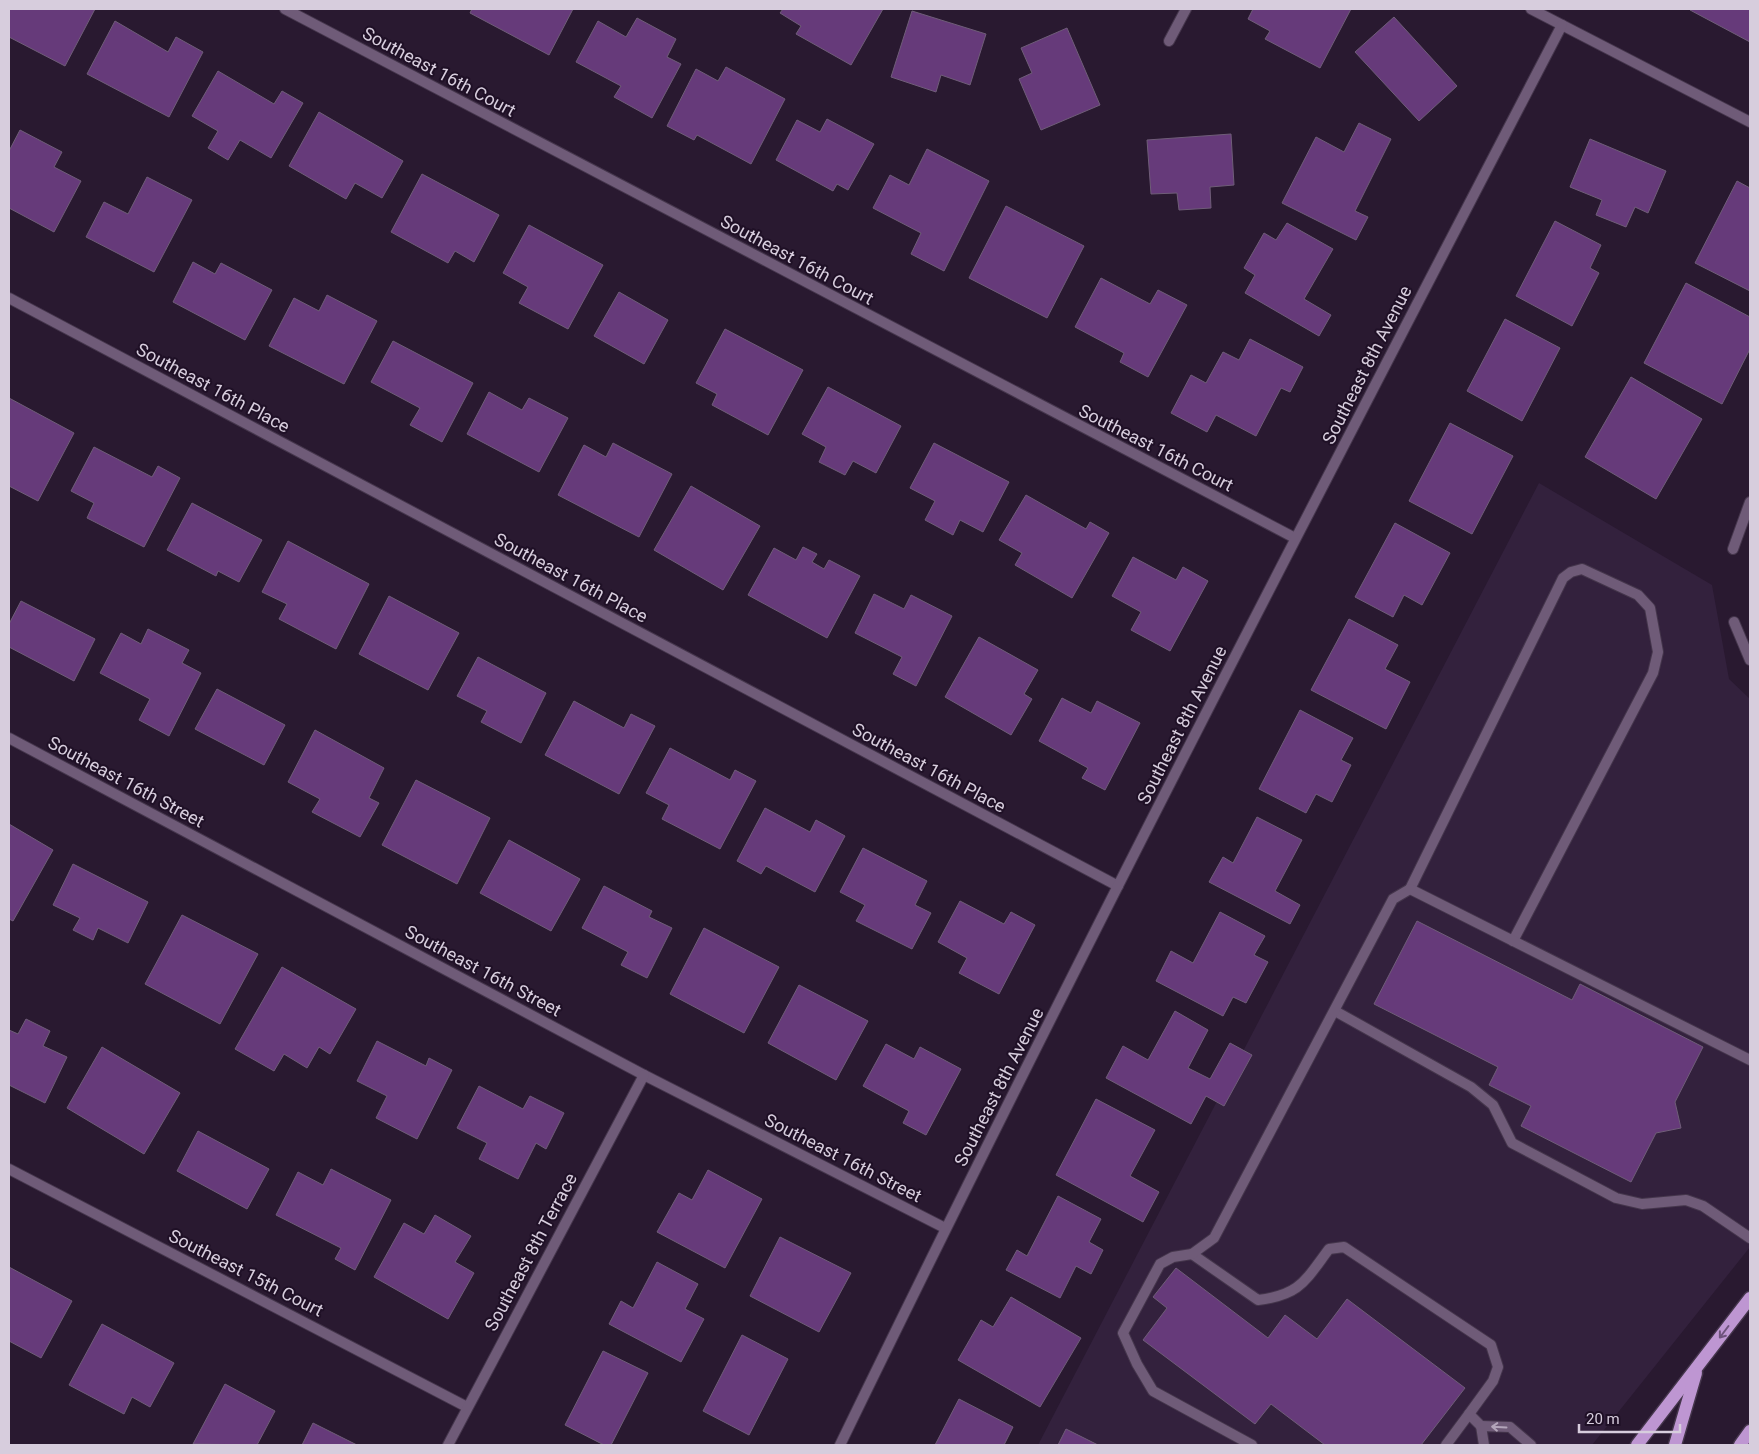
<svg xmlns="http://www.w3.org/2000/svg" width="1759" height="1454" font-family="Roboto,sans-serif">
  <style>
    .built { fill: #33213d }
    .building { fill: #663a7a; stroke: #6f5d78 }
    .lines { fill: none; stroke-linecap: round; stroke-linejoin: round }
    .service-casing { stroke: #45364c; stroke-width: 12 }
    .minor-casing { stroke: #45364c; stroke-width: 12 }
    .primary-casing { stroke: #45364c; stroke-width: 15 }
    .service { stroke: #6f5b78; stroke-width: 10 }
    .minor { stroke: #6f5b78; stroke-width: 10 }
    .primary { stroke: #be96d2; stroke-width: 12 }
    .oneway { stroke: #6e537c }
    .oneway2 { stroke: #b3a5ba }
    .labels { text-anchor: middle; stroke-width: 4; stroke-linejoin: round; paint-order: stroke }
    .street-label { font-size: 18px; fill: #d7cddd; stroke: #1f1026 }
  </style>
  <rect width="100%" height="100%" fill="#291930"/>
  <path class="built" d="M1539 483 1712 585 1729 679 1750 699V1247L1592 1445H1038Z"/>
  <g class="building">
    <path d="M9 9H95L65 66 9 37Z"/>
    <path d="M472 9H573L549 55 470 13Z"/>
    <path d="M783 9H883L851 65 796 34 801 26 780 13Z"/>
    <path d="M1253 9H1351L1320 68 1265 39 1270 31 1248 19Z"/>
    <path d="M1691 9H1750V42L1690 10Z"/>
    <path d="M912 11 986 34 970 85 941 75 936 92 891 77Z"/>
    <path d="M1394 17 1457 86 1419 121 1355 52Z"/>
    <path d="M637 18 676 39 667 57 681 64 652 118 614 97 621 86 576 62 598 21 626 37Z"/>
    <path d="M115 21 168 52 176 37 203 52 169 117 87 74Z"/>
    <path d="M1067 28 1100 105 1041 130 1019 79 1032 73 1021 48Z"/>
    <path d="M726 67 785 99 751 164 697 135 694 140 667 126 696 69 718 81Z"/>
    <path d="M218 71 274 104 282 91 303 103 271 158 240 140 228 160 208 148 218 131 192 116Z"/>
    <path d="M319 112 403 161 382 198 355 183 346 199 289 166Z"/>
    <path d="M827 119 874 144 848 190 837 184 833 191 776 160 797 120 820 132Z"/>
    <path d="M1359 123 1391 139 1355 211 1368 217 1356 240 1282 203 1316 137 1344 152Z"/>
    <path d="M20 130 62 152 54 167 81 181 54 232 9 208V151Z"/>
    <path d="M1231 134 1234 185 1210 187 1211 208 1179 210 1177 193 1151 194 1147 140Z"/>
    <path d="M1590 139 1666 171 1648 213 1635 207 1626 227 1596 215 1602 200 1570 187Z"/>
    <path d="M927 149 989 181 944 271 911 254 921 233 873 208 890 175 909 185Z"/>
    <path d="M422 174 499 215 474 262 455 251 448 263 391 232Z"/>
    <path d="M147 177 192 200 154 272 86 237 104 202 128 214Z"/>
    <path d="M1737 181 1750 188V291L1695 263Z"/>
    <path d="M1006 206 1084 246 1047 318 969 278Z"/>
    <path d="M1555 221 1601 245 1590 268 1599 273 1572 326 1516 296Z"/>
    <path d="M1287 223 1333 249 1304 299 1331 315 1319 336 1245 293 1255 275 1244 268 1264 233 1276 240Z"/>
    <path d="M529 225 603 265 568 329 519 303 528 287 503 273Z"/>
    <path d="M193 262 215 274 221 263 272 290 245 340 173 302Z"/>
    <path d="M1101 278 1150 304 1158 290 1187 305 1148 377 1120 362 1124 353 1075 327Z"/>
    <path d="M1686 283 1750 317V349L1722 404 1644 363Z"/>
    <path d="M619 292 668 320 644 364 594 336Z"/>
    <path d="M327 295 377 321 344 384 269 346 294 298 319 311Z"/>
    <path d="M1505 319 1560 348 1522 421 1467 391Z"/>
    <path d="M725 329 803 370 768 435 712 405 717 394 696 383Z"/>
    <path d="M1250 339 1303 367 1290 392 1281 388 1256 436 1216 415 1207 432 1171 413 1191 375 1206 383 1223 352 1239 360Z"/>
    <path d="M393 341 473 383 442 442 410 425 420 408 371 382Z"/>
    <path d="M1631 377 1702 419 1656 499 1585 457Z"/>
    <path d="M828 387 901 426 876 473 853 461 845 475 819 462 826 447 802 434Z"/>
    <path d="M489 392 522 410 529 398 568 418 539 472 467 434Z"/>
    <path d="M9 398 74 433 38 501 9 486Z"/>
    <path d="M1450 423 1513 456 1472 534 1409 501Z"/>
    <path d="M613 443 672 474 639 537 558 495 584 445 606 457Z"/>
    <path d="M934 443 1009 482 983 532 960 520 953 535 925 520 935 501 910 488Z"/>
    <path d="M94 447 152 477 158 466 180 478 144 547 87 518 94 503 71 491Z"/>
    <path d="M691 486 760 526 723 590 654 550Z"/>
    <path d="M1026 495 1086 529 1090 522 1109 533 1072 598 1015 565 1022 553 999 540Z"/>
    <path d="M192 503 262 540 239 582 218 571 216 576 167 550Z"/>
    <path d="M1395 523 1450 553 1422 605 1404 595 1393 617 1355 597Z"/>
    <path d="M288 541 369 584 336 649 279 619 287 604 262 592Z"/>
    <path d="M803 547 817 554 812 562 824 569 829 560 860 576 827 638 748 595 774 548 796 560Z"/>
    <path d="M1133 557 1176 580 1183 567 1208 581 1170 651 1131 630 1141 612 1112 596Z"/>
    <path d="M874 594 904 609 911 595 952 616 916 686 893 674 902 657 855 633Z"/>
    <path d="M389 596 459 633 428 690 359 654Z"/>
    <path d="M21 601 95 639 74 681 9 647V624Z"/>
    <path d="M1349 619 1398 645 1385 669 1410 682 1386 729 1311 690Z"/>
    <path d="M148 629 189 650 182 663 201 673 169 736 139 720 150 699 100 673 121 633 141 644Z"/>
    <path d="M979 637 1038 670 1024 694 1032 699 1011 735 945 697Z"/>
    <path d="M478 657 546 693 521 743 481 722 487 711 457 696Z"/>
    <path d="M217 689 285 725 264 765 195 729Z"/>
    <path d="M1062 698 1091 713 1097 701 1140 723 1105 790 1082 778 1088 768 1039 741Z"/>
    <path d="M574 701 624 728 631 714 655 726 619 794 545 755Z"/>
    <path d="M1300 710 1353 738 1341 760 1351 765 1332 802 1316 794 1306 813 1259 789Z"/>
    <path d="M315 730 384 768 369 798 379 803 360 837 312 812 320 799 288 782Z"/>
    <path d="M670 748 730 780 735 770 756 781 720 849 662 819 669 805 646 793Z"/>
    <path d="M416 780 490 818 457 884 382 845Z"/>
    <path d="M765 808 810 832 816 820 845 836 815 892 766 866 761 874 737 861Z"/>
    <path d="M1257 817 1302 840 1275 891 1300 905 1290 924 1209 882 1223 857 1233 863Z"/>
    <path d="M9 824 53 850 13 921 9 919Z"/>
    <path d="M509 840 580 879 551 931 480 893Z"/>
    <path d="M863 848 927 881 915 905 931 913 912 949 856 921 865 905 840 892Z"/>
    <path d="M73 864 148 902 128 943 98 928 93 940 73 930 80 918 53 905Z"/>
    <path d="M604 886 652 911 649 917 672 928 647 978 621 965 628 952 582 928Z"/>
    <path d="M960 901 1004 924 1011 912 1035 925 999 994 959 973 967 958 938 942Z"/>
    <path d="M1220 912 1265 936 1254 955 1268 962 1246 1003 1233 997 1223 1016 1156 981 1171 951 1193 963Z"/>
    <path d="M182 915 258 954 220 1024 145 984Z"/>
    <path d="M1417 921 1572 1000 1580 984 1703 1047 1675 1102 1681 1128 1656 1133 1631 1182 1521 1126 1531 1106 1489 1085 1498 1067 1374 1004Z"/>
    <path d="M704 928 779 967 744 1033 670 994Z"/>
    <path d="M282 967 356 1009 330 1054 319 1047 307 1068 284 1054 274 1071 235 1049Z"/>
    <path d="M799 985 868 1021 836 1080 768 1043Z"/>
    <path d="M1175 1011 1208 1030 1188 1068 1210 1079 1230 1043 1252 1055 1224 1106 1206 1096 1191 1124 1106 1078 1123 1046 1148 1060Z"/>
    <path d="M26 1019 50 1031 43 1046 67 1057 45 1103 9 1085V1030L18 1034Z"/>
    <path d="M377 1041 426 1066 429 1058 452 1070 417 1139 376 1118 387 1096 357 1081Z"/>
    <path d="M886 1044 914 1059 920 1047 961 1069 926 1135 903 1123 909 1111 863 1086Z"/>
    <path d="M102 1047 180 1093 144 1154 67 1108Z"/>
    <path d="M479 1086 523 1109 530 1096 564 1113 546 1149 536 1143 518 1179 479 1159 487 1143 457 1128Z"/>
    <path d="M1096 1099 1155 1130 1130 1176 1159 1192 1143 1222 1056 1175Z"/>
    <path d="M198 1131 269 1169 247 1209 177 1171Z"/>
    <path d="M331 1169 391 1200 355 1270 335 1259 341 1248 276 1215 298 1172 323 1185Z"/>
    <path d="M708 1170 762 1199 725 1268 657 1232 679 1193 692 1200Z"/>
    <path d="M1058 1196 1101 1219 1089 1242 1103 1250 1091 1274 1076 1266 1060 1298 1006 1270 1017 1250 1027 1256Z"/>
    <path d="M435 1215 471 1236 455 1262 474 1273 448 1319 374 1277 404 1223 424 1234Z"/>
    <path d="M780 1237 851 1273 819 1332 750 1296Z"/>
    <path d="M657 1262 698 1284 685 1309 704 1319 681 1362 609 1324 621 1301 633 1308Z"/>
    <path d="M9 1267 72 1301 41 1358 9 1341Z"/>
    <path d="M1176 1268 1268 1338 1285 1315 1317 1339 1347 1299 1465 1388 1421 1445H1325L1271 1404 1255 1424 1143 1340 1167 1308 1153 1297Z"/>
    <path d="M1011 1297 1081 1338 1040 1407 958 1360 981 1320 993 1327Z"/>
    <path d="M102 1324 174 1363 150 1407 132 1397 124 1414 69 1385Z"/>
    <path d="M742 1335 788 1359 749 1435 703 1411Z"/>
    <path d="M603 1351 648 1373 611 1445H604L565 1425Z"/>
    <path d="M225 1384 275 1411 257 1445 193 1444Z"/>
    <path d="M959 1399 1013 1427 1004 1445H935Z"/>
    <path d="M313 1423 357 1445H302Z"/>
    <path d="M1066 1429 1098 1445H1058Z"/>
  </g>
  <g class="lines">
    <defs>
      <g id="service">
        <path d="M1410 889 1563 578 1571 572 1582 569 1638 595 1650 608 1658 652 1653 673 1513 941"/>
        <path d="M1335 1011 1471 1087 1493 1105 1512 1143 1616 1198 1642 1204 1686 1200 1703 1206 1750 1238"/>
        <path d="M1192 1254 1258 1300C1300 1295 1305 1281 1329 1249L1344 1247 1491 1345 1498 1367 1493 1381 1469 1414"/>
        <path d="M1252 1445 1153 1391 1137 1364 1123 1333 1160 1264 1173 1257 1192 1254 1214 1238 1393 899 1410 889 1750 1060"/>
        <path d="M1446 1445 1469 1414 1481 1426"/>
        <path d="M1484 1445 1481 1426 1510 1427 1531 1445"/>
      </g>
      <g id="minor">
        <path d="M285 9 1295 538"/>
        <path d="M1531 9 1750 122"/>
        <path d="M1169 41 1186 9"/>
        <path d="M9 298 1118 886"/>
        <path d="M1733 549 1750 502"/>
        <path d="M1734 622 1750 660"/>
        <path d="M9 738 644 1075 945 1228"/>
        <path d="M9 1169 467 1407"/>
        <path d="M448 1445 644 1075"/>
        <path d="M840 1445C1072 967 1317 496 1562 25"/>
      </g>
      <g id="primary">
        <path d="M1637 1445 1750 1298"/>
        <path d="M1675 1445 1696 1373"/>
        <path d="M1740 1445 1750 1431"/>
      </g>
    </defs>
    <use href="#service" class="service-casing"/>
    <use href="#minor" class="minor-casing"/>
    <use href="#primary" class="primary-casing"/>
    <use href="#service" class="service"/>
    <use href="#minor" class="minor"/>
    <use href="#primary" class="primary"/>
  </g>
  <defs><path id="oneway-shaft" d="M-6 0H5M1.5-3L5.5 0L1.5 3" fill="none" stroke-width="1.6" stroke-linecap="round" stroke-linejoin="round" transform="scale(1.25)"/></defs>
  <use class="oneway" href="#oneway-shaft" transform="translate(1724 1332) rotate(127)"/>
  <use class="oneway2" href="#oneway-shaft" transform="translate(1499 1427) rotate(-177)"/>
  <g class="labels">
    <g class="street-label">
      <text transform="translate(439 72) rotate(28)" y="6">Southeast 16th Court</text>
      <text transform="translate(797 260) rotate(28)" y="6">Southeast 16th Court</text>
      <text transform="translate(1367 365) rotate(-63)" y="6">Southeast 8th Avenue</text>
      <text transform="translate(213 388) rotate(28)" y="6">Southeast 16th Place</text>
      <text transform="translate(1156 448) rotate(27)" y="6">Southeast 16th Court</text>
      <text transform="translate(571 578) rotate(28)" y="6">Southeast 16th Place</text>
      <text transform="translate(1182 725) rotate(-63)" y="6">Southeast 8th Avenue</text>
      <text transform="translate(929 768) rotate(28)" y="6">Southeast 16th Place</text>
      <text transform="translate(126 782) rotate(28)" y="6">Southeast 16th Street</text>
      <text transform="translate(483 971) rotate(28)" y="6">Southeast 16th Street</text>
      <text transform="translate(999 1087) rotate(-63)" y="6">Southeast 8th Avenue</text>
      <text transform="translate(843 1158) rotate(27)" y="6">Southeast 16th Street</text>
      <text transform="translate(531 1252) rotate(-62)" y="6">Southeast 8th Terrace</text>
      <text transform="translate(246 1273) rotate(27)" y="6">Southeast 15th Court</text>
    </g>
  </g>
  <rect width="1759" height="1454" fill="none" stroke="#d7cddd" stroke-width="20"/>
  <path d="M1579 1424v8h101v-8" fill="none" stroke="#d7cddd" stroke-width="2.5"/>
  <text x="1586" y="1424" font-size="15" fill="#d7cddd" stroke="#1f1026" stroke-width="4" paint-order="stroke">20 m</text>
</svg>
